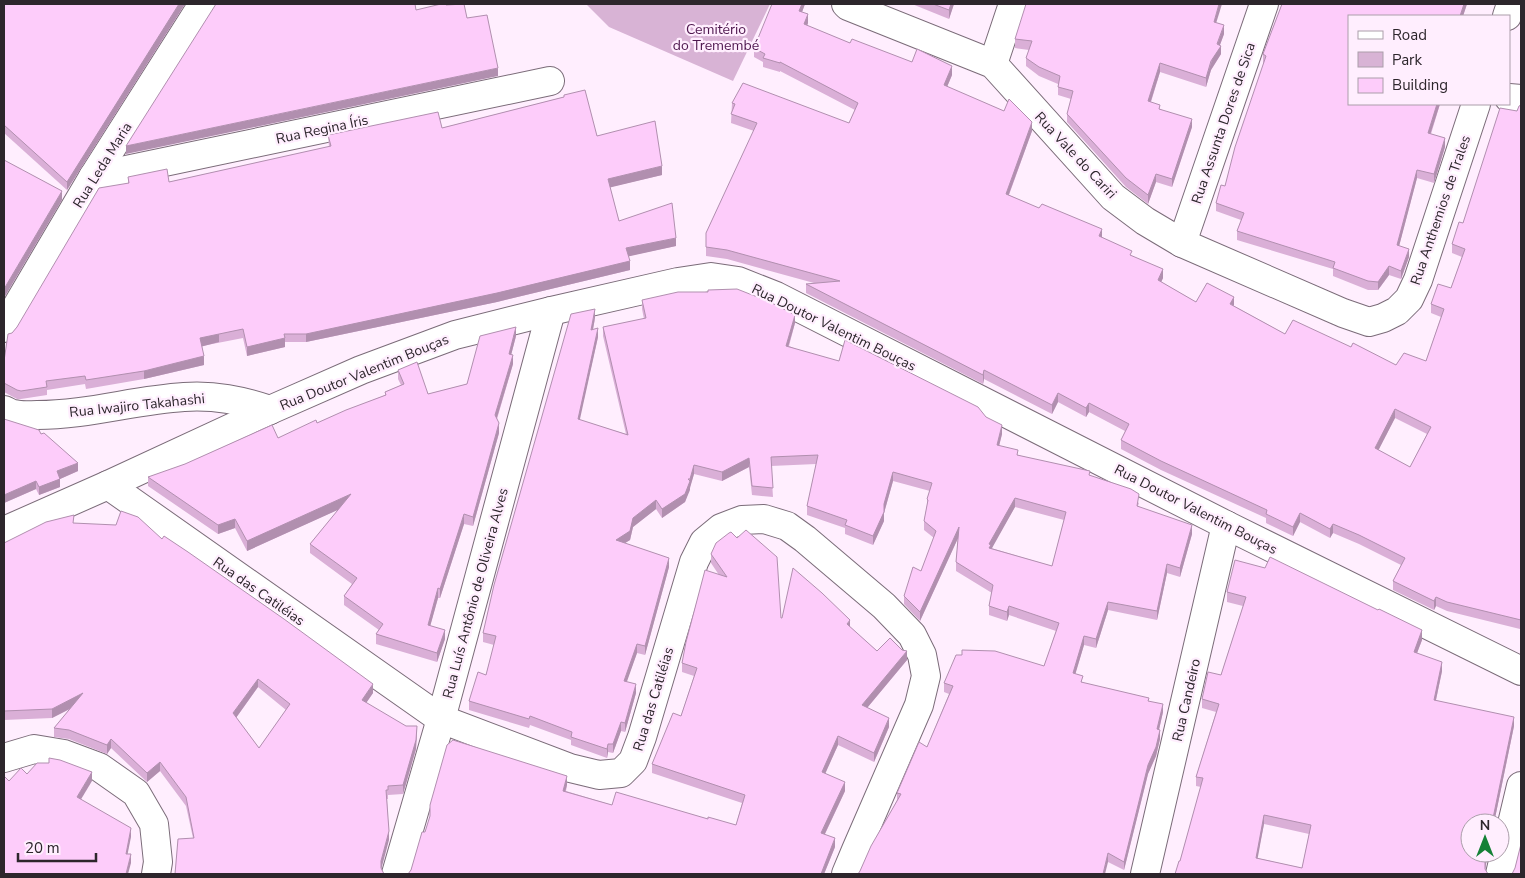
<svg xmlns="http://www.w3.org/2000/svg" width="1525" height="878" font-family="'Nunito Sans',sans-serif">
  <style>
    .green { fill: #d8b3d5 }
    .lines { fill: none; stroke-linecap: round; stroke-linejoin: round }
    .minor-casing { stroke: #7b6c79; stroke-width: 30 }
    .minor { stroke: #fff; stroke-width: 28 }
    .wall { fill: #daafd7; fill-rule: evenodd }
    .shaded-wall { fill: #b18faf }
    .building { fill: #fdccfa; stroke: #b18faf; fill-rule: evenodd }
    .labels { text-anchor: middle; stroke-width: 4.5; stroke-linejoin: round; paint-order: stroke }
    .park-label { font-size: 14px; fill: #4e174e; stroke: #ffeefe }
    .street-label { font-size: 14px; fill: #2d262c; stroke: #ffeefe }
  </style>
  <rect width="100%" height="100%" fill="#ffeefe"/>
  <path class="green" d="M586 4H770L733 81 609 27Z"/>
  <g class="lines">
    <defs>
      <g id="minor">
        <path d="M846 4 848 6 993 64 1113 197 1145 221 1182 243 1343 313 1369 322 1383 318 1397 311 1409 299 1418 280 1476 104"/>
        <path d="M1507 16 1511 4"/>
        <path d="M993 64 1013 4"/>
        <path d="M1509 98 1521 99"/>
        <path d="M93 177 550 81"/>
        <path d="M1182 243 1264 4"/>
        <path d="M4 328 93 177 203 4"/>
        <path d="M4 410C7 411 11 414 14 414 21 416 30 415 37 415 87 415 135 400 184 397 215 395 240 400 270 410"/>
        <path d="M108 485 441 719 570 768 599 775 621 773 633 761 642 737 694 562 704 542 721 528 742 520 764 519 787 526 805 539 884 606 912 635 922 655 926 676 919 705 856 850 846 874"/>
        <path d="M4 531 108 485 270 410 361 370 455 335 551 311 678 282 711 277 738 281 776 296 1226 525 1521 671"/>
        <path d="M4 758 34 749 64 754 99 767 136 793 154 824 158 862 156 874"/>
        <path d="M396 874 441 719 551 311"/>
        <path d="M1145 874 1226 525"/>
        <path d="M1500 874 1521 786"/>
      </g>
    </defs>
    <use href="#minor" class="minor-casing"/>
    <use href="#minor" class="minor"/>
  </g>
  <g class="wall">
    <path d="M4 4H185L67 190 4 133Z"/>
    <path d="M781 4H805L802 12 808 23 807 26 850 43 952 75 947 87 1032 131 1009 195 1102 237 1132 256 1163 278 1161 282 1196 302 1234 306 1285 334 1351 347 1396 365 1426 361 1441 317 1431 313V304L1451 288 1462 257 1452 253V244L1463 223 1517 111 1521 105V636H1520V629L1447 611 1436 606 1434 610 1393 590V581L1401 565 1359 544 1333 533 1330 538 1300 522 1293 536 1266 523V518L1161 470 1121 449V440L1125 431 1089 412 1086 417 1058 402 1052 414 984 379 983 384 806 293V284L814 283 727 259 706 256V233L754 131 731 123 732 103 849 123 855 110 780 71V72L763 67V62L754 57V48ZM1395 418 1427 434 1410 467 1378 450Z"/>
    <path d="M912 4H954L949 19Z"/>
    <path d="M1282 4H1467L1463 16H1349L1440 104 1431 134 1445 147 1434 183 1417 178 1399 246 1409 257 1401 279 1389 275 1378 290H1368L1333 276V269L1237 240V231L1241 220 1216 211V203L1225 186 1264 63H1263V54Z"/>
    <path d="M1216 23 1224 34 1220 45 1221 54 1211 70 1206 87 1160 72 1151 102 1160 109 1192 127 1172 187 1156 182 1148 204 1126 187 1067 122V114L1071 99 1058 95V84L1039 76 1026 66V58L1029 50 1015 48V39Z"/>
    <path d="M564 95 597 136 662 175 610 187 619 221 676 246 628 256 630 270 497 302 306 342H285V347L247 356 243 338 202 346 204 365 144 379 86 389 85 384 47 390V395L21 399H17L4 392V361L12 333 17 327 128 184V177L169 182 329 147 328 135 442 128 564 97Z"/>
    <path d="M642 300 795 323 789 346 1002 434 999 446 1018 455 1090 475 1139 503 1138 506 1192 534 1180 577 1167 573 1157 620 1108 610 1096 648 1084 645 1075 674 1083 683 1149 701 1163 712 1159 730 1160 739 1156 756 1148 774 1124 870 1108 862 860 871 897 800V793L927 747 949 694 944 692V683L1044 666 1056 631 1009 615 1007 621 989 615V606L992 593 956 571V562L958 538 920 621 904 604V596L921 571 934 538 924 530V521L927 505V499L930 491 893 481 884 513V521L873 545 845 534V528L807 515V506L816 464 771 466 773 497 752 495 749 467 722 481 694 474 685 502 662 518 656 509 633 527 630 540 624 543 669 567 645 655 637 653 626 682 636 693 625 732 621 731 613 753 608 752 607 758 571 745V740L530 725 529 728 469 710V701L486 675 494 645 483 642V633L595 318 593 330 598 337 579 420 626 434 603 336V327L644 319 642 309ZM1015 507 1064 520 1052 566 991 548Z"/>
    <path d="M516 336 511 355 513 364 497 419 499 433 473 526 464 524 440 598H438L430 626 445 639 437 662 376 644V634L379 630 344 605V596L352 584 310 553V544L339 509 247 551 235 528 218 534 148 486V477L278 438 317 423 385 395V392L401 385 398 379V370L428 394 467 384Z"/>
    <path d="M41 434 78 471 60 479V487L39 495 36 489 4 503Z"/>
    <path d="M74 523 162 539 373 693 366 703 417 735 416 749 403 794 388 795V799H387L389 840 193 838 186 806 160 771 147 782 111 748 107 754 69 739 54 737V728L70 709 52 718 4 720V543ZM258 687 286 710 259 748 236 718Z"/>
    <path d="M711 554 781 618 850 627 877 651 907 660 867 708 889 727 874 762 838 745 825 773 845 791 825 834 835 847 824 874H408L411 870 425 832 567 785 566 791 612 805 708 819 736 825 742 803 652 773V764L681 716 694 676 682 672V663L719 575 711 563Z"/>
    <path d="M1227 592 1422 640 1417 653 1442 671 1436 700 1514 726 1494 823H1470L1488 853 1485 869 1175 874 1180 861 1201 787 1196 786V777L1216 712 1202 708V699L1221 675 1243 606 1227 602ZM1264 824 1309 834 1302 868 1257 858Z"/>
  </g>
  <g class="shaded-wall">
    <path d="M179 4H185L67 190V182Z"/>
    <path d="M802 4H805L799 20V11Z"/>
    <path d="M951 4H954L949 19V10Z"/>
    <path d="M1219 4H1222L1214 30V22Z"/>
    <path d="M1464 4H1467L1463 16H1460Z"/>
    <path d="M808 14V23L804 33V24Z"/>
    <path d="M1224 25V34L1218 50 1221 46V54L1211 70 1206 87V78Z"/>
    <path d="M1160 63V72L1148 110V101Z"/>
    <path d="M952 66V75L944 94V85Z"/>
    <path d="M498 68V76L126 154V146Z"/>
    <path d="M1437 104H1440L1428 141V133Z"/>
    <path d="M1192 119V127L1172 187V179Z"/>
    <path d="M1032 122V131L1006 202V194Z"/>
    <path d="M1445 138V147L1434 183V174Z"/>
    <path d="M662 166V175L608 188V179Z"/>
    <path d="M1417 170V178L1397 254V245Z"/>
    <path d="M1156 174V182L1148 204V195Z"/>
    <path d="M62 191V200L4 298V289Z"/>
    <path d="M1102 229V238L1099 236Z"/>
    <path d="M676 238V246L626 257V248Z"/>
    <path d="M1409 249V257L1401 279V271Z"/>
    <path d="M630 261V270L497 302 306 342V334Z"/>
    <path d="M1389 266V275L1378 290V282Z"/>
    <path d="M1163 269V278L1158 289V280Z"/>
    <path d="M1234 297V306L1230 304Z"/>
    <path d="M595 309V318L591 339V330Z"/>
    <path d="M795 315V323L786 354V346Z"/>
    <path d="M516 327V336L509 363V354Z"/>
    <path d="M598 328V337L578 428V419Z"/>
    <path d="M219 334V342L200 347V338Z"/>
    <path d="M285 338V347L247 356V347Z"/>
    <path d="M513 355V364L495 424V415Z"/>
    <path d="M204 356V365L144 379V371Z"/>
    <path d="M984 370V379L983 384V375Z"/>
    <path d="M1058 393V402L1052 414V405Z"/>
    <path d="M1089 403V412L1086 417V408Z"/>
    <path d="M1395 409V418L1375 457V448Z"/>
    <path d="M499 423V433L473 526V517Z"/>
    <path d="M1002 425V434L997 454V445Z"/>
    <path d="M749 458V467L722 481V472Z"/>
    <path d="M78 463V471L60 479V487L39 495V487L57 471Z"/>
    <path d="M694 465V474L690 488V479Z"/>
    <path d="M893 472V481L884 513V521L873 545V536Z"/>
    <path d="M36 481V489L4 503V495Z"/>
    <path d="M690 481V490L685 502 662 518V509Z"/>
    <path d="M351 494V504L247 551V541Z"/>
    <path d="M1015 498V507L991 550 989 556V544Z"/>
    <path d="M656 500V509L633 527 630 540 616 549V540L633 518Z"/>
    <path d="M1300 513V522L1293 536V527Z"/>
    <path d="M464 514V524L440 598V589Z"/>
    <path d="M235 519V528L218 534V525Z"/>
    <path d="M1333 524V533L1330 538V529Z"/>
    <path d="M1192 525V534L1180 577V568Z"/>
    <path d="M959 527V536L920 621V612Z"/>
    <path d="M669 558V567L645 655V646Z"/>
    <path d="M1167 564V573L1157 620V611Z"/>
    <path d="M438 588V598L428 634V625Z"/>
    <path d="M1436 597V606L1434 610V601Z"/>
    <path d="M1108 602V610L1096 648V639Z"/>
    <path d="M1009 606V615L1007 621V612Z"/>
    <path d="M850 620V629L847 624Z"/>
    <path d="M445 630V639L437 662V653Z"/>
    <path d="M1422 630V640L1414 661V652Z"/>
    <path d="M1084 636V645L1073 682V673Z"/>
    <path d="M637 644V653L624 690V681Z"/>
    <path d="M907 651V660L862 714V705Z"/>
    <path d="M1442 662V671L1434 709V700Z"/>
    <path d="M258 679V687L233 722V713Z"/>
    <path d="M373 684V693L362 709V700Z"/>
    <path d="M636 684V693L625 732V723Z"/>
    <path d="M83 693V702L52 718V709Z"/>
    <path d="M1163 704V712L1157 738V729Z"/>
    <path d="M1514 717V726L1494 823H1492Z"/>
    <path d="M889 718V727L874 762V753Z"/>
    <path d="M621 722V731L613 753V744Z"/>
    <path d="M417 726 416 749 403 794V785Z"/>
    <path d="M1160 730V739L1156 756 1148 774 1124 870V862L1148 765Z"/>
    <path d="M838 736V745L822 781V772Z"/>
    <path d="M111 739V748L107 754V745Z"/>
    <path d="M608 744V752L607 758V749Z"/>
    <path d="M160 762V771L147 782V773Z"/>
    <path d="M92 772V781L77 806V797Z"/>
    <path d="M567 776V785L563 799V791Z"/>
    <path d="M845 782V791L821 842V833Z"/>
    <path d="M1264 815V824L1256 867V858Z"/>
    <path d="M131 828V837L126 862V854Z"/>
    <path d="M389 831V840L381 870V861Z"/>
    <path d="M835 838V847L824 874H821Z"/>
    <path d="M1108 853V862L1105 874H1103Z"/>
    <path d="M1486 853H1488L1485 870V861Z"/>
    <path d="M131 854V863L128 874H126Z"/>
  </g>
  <g class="building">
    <path d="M4 4H179L67 182 4 125Z"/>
    <path d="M216 4H415L416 10 441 4H446V5L464 4 467 18 487 15 498 68 126 146Z"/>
    <path d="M772 4H802L799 11 808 14 804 24 850 43 852 39 912 62 917 49 952 66 944 85 1004 111 1009 99 1032 122 1006 194 1039 208 1042 204 1102 229 1099 236 1132 251 1130 255 1163 269 1158 280 1196 302 1207 283 1234 297 1230 304 1285 334 1293 320 1351 347 1353 343 1396 365 1404 353 1426 361 1444 309 1431 304 1438 284 1451 288 1465 249 1452 244 1459 222 1463 223 1500 108 1517 111 1519 106 1521 105V620L1447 602 1436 597 1434 601 1393 581 1405 558 1359 535 1333 524 1330 529 1300 513 1293 527 1266 514 1267 510 1161 461 1121 440 1129 424 1089 403 1086 408 1058 393 1052 405 984 370 983 375 806 284 840 281 727 250 706 247V233L757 123 731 114 735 104 732 103 743 83 849 123 858 103 780 62V63L763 58 765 54 754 48ZM1395 409 1431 427 1410 467 1375 448Z"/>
    <path d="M933 4H951L949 10Z"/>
    <path d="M1026 4H1219L1214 22 1224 25 1217 44 1221 46 1211 61 1206 78 1160 63 1148 101 1160 105 1159 109 1192 119 1172 179 1156 174 1148 195 1126 178 1067 114 1073 91 1058 87 1060 76 1039 67 1026 58 1032 41 1015 39Z"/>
    <path d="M1282 4H1464L1460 16H1349V104H1437L1428 133 1445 138 1434 174 1417 170 1397 245 1409 249 1401 271 1389 266 1378 282 1368 281 1333 268 1335 262 1237 231 1244 213 1216 203 1221 185 1225 186 1235 147 1266 56 1263 54Z"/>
    <path d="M585 90 597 136 655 121 662 166 608 179 619 221 672 203 676 238 626 248 630 261 497 293 306 334H284L285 338 247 347 243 329 200 338 204 356 144 371 86 380 85 376 46 381 47 387 21 391 17 390 4 383V361L8 334 12 333 17 327 99 188 129 183 128 177 167 169 169 182 331 146 328 135 438 112 442 128 564 97V95Z"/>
    <path d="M4 160 62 191 4 289Z"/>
    <path d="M737 289 770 302 795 315 786 346 839 361 845 340 978 407 986 417 1002 425 997 445 1018 450 1017 455 1090 471 1089 475 1131 489 1139 494 1137 506 1192 525 1180 568 1167 564 1157 611 1108 602 1096 639 1084 636 1073 673 1083 676 1081 682 1149 698 1148 701 1163 704 1157 729 1160 730 1156 747 1148 765 1124 862 1108 853 1103 874H858L860 871 871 846 901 794 897 793 919 742 927 747 953 686 944 683 956 655H962V650L995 651 1044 666 1059 623 1009 606 1007 612 989 606 993 585 956 562 959 527 920 612 904 596 913 567 921 571 936 531 924 521 928 500 927 499 932 483 893 472 884 504V512L873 536 845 525 847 520 807 506 818 455 771 457 773 488 752 486 749 458 722 472 694 465 690 479H688L690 481 685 494 662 509 656 500 633 518 630 531 616 540 669 558 645 646 637 644 624 681 636 684 625 723 621 722 613 744H608L607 749 571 737 572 732 530 716 529 719 469 701 478 672 486 675 496 636 483 633 494 585 571 314 595 309 591 330 598 328 578 419 628 435 603 327 646 318 642 300 678 292H708V290ZM1015 498 1066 512 1052 566 989 548 991 545 989 544Z"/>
    <path d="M516 327 509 354 513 355 495 415 499 423 473 517 464 514 440 589 438 588 428 625 445 630 437 653 376 634 383 624 344 596 357 578 310 544 351 494 247 541 235 519 218 525 148 477 185 464 272 425 278 438 316 420 317 423 346 410 386 395 385 392 404 384 398 370 417 362 428 394 467 384 480 336Z"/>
    <path d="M4 419 39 430 41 434 44 433 78 463 57 471 60 479 39 487 36 481 4 495Z"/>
    <path d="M121 511 138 517 162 539 164 536 188 552 284 619 373 684 362 700 406 726H417L416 740 403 785 388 786V790H386L389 831 381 861V868L384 874H175L178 839 194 838 186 797 160 762 147 773 111 739 107 745 69 730 54 728 83 693 52 709 4 711V543L46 522 74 515 73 523 116 525ZM258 679 290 704 259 748 233 713Z"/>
    <path d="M746 530 777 557 781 618H782L793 568 822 593 850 620 847 624 877 651 890 638 902 650 907 651 862 705 889 718 874 753 838 736 822 772 845 782 821 833 835 838 821 874H408L411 870 422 832H425L430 816V805L447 745 453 740 567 776 563 791 612 805 616 792 708 819V817L736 825 745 795 652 764 673 713 681 716 697 668 682 663 686 642 705 570 727 577 711 554 716 543 729 533 731 532 737 538Z"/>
    <path d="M1270 557 1378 610 1379 609 1422 630 1414 652 1442 662 1434 700 1514 717 1492 823H1470V853H1486L1485 861V869L1488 874H1175L1179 861H1180L1203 778 1196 777 1219 704 1202 699 1208 672 1221 675 1246 597 1227 592 1235 560 1265 568ZM1264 815 1311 825 1302 868 1256 858Z"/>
    <path d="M49 758 60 760 92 772 77 797 131 828 126 854H131L126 874H4V776L9 781 21 768 27 774 37 763H49Z"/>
    <path d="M1521 844V874H1512L1515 868Z"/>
  </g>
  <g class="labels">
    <g class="park-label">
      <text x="716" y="34">Cemitério<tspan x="716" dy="16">do Tremembé</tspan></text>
    </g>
    <g class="street-label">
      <text transform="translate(1223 123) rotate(-71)" y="5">Rua Assunta Dores de Sica</text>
      <text transform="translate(322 129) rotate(-12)" y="5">Rua Regina Íris</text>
      <text transform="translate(1076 155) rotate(47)" y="5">Rua Vale do Cariri</text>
      <text transform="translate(102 165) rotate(-58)" y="5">Rua Leda Maria</text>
      <text transform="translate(1440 210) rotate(-71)" y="5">Rua Anthemios de Trales</text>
      <text transform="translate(834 327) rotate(26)" y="5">Rua Doutor Valentim Bouças</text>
      <text transform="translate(364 372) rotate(-22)" y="5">Rua Doutor Valentim Bouças</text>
      <text transform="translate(137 405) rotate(-6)" y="5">Rua Iwajiro Takahashi</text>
      <text transform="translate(1196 509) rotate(27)" y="5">Rua Doutor Valentim Bouças</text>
      <text transform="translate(259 591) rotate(35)" y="5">Rua das Catiléias</text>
      <text transform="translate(475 593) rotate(-75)" y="5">Rua Luís Antônio de Oliveira Alves</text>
      <text transform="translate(653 699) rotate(-73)" y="5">Rua das Catiléias</text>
      <text transform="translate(1186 700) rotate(-77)" y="5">Rua Candeiro</text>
    </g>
  </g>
  <rect width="1525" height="878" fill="none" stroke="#2d262c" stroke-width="10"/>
  <rect x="1348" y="15" width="162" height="90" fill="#ffeefe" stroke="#ab9eaa"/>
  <rect x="1358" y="31" width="25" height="8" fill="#ffffff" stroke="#ab9eaa"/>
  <text x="1392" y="40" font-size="15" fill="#2d262c">Road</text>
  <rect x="1358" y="52" width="25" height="15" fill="#d8b3d5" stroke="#ab9eaa"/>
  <text x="1392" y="65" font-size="15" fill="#2d262c">Park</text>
  <rect x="1358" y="78" width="25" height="15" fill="#fdccfa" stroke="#ab9eaa"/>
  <text x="1392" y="90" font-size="15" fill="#2d262c">Building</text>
  <g transform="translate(1485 838)"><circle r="24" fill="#ffeefe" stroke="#ab9eaa"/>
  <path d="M0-4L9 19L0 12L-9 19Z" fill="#158137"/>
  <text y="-8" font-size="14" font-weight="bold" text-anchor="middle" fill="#2d262c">N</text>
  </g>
  <path d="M18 853v8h78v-8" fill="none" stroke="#2d262c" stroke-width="2.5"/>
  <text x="25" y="853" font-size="15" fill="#2d262c" stroke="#ffeefe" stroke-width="4" paint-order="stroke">20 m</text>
</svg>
